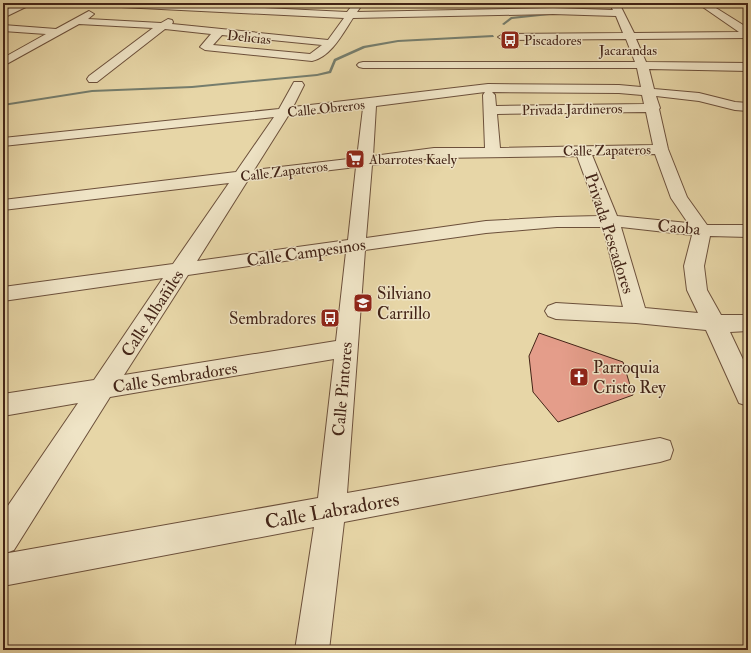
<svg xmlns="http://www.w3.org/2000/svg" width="751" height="653" font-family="'IM FELL Double Pica',serif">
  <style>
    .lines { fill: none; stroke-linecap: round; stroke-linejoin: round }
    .stream { fill: #757d6d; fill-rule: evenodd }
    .building { fill: #e49d8a; stroke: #432417 }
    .minor-casing { stroke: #6c503b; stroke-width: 2 }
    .minor { fill: #efe4c6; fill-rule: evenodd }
    .labels { text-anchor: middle; stroke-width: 3; stroke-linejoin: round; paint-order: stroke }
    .far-street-label { font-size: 14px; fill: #432417; stroke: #efe4c6 }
    .far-poi-label { font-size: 14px; fill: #432417; stroke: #efe4c6; text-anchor: start }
    .street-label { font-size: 17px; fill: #432417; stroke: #efe4c6 }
    .poi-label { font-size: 17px; fill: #432417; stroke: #efe4c6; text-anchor: start }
    .near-street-label { font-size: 20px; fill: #432417; stroke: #efe4c6 }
  </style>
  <rect width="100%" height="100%" fill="#e7d6a7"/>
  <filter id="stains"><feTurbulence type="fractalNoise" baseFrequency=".005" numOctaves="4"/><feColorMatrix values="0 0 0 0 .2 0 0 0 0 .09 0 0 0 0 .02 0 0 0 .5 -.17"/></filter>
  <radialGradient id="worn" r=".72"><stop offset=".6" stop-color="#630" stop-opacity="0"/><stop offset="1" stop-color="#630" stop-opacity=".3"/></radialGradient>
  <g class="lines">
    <g class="stream">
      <path d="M573 3H575L572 10 563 12V10L570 8Z"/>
      <path d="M558 12 559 14 512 19 504 25 502 24 511 17Z"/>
      <path d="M493 35 494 37 398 42 365 48 336 61 331 73 317 76 192 88 92 92 3 106V104L92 90 192 86 317 74 329 71 334 59 363 46 398 40Z"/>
    </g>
  </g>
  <path class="building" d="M539 333 623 362 633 395 558 422 533 392 529 356Z"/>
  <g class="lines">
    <defs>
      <g id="minor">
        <path d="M21 3H34L3 18V11Z"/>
        <path d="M96 3H159L347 12 354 3H360L362 5 357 12 553 8 613 10 609 3H619L634 33 739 32 697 3H708L748 28V38L636 39 646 62 748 63V71L649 69 654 89 699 93 735 102 748 103V111L735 110 699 101 656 96 660 108 659 109 668 149 687 197 707 225H748V237L710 236 704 266 707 290 721 315H748V331L730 332 748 370V406L739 403 706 330 636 323 556 319 548 316 545 311 548 306 556 303 623 307 603 227H557L486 233 365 250 347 493 660 438 670 441 673 450 670 459 660 462 344 522 329 650H295L314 527 3 586V513L78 403 3 416V394L94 380 163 278 3 301V287L173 264 229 183 3 210V200L236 172 274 117 3 146V138L279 109 294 82H302L304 85 293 107 488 84 619 85 641 87 637 68H363L359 67 357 65 359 63 363 62H635L626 39 503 40 498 37 503 34 623 33 616 16 553 14 353 18C343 33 331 57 312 61L205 50 200 47 211 34 165 29 97 82H89L87 79 89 76 153 28 79 24 3 66V58L46 34 3 31V25L56 29 89 11 94 14 88 19 161 23 168 19 172 20 173 22 172 24 328 40 344 18 101 6ZM222 35 322 45 310 54 213 45ZM485 92 483 95 485 148H434L373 156 376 106ZM492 92 619 93 642 95 644 104 496 106 495 95ZM363 108 357 158 254 170 288 116ZM646 112 653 145 500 148 497 114ZM655 154 671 198 688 223 617 216 592 155ZM577 156 599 216 557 217 486 221 366 238 372 165 434 158ZM356 167 348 240 197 261 248 180ZM621 227 692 235 684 266 687 290 698 313 645 308ZM346 252 336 341 124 375 188 275ZM334 359 318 498 3 554 14 550 110 397Z"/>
      </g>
    </defs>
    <use href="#minor" class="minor-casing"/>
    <use href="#minor" class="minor"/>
  </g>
  <defs>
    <symbol id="bus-square" viewBox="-11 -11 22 22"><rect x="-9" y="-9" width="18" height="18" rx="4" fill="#8f2418" stroke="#efe4c6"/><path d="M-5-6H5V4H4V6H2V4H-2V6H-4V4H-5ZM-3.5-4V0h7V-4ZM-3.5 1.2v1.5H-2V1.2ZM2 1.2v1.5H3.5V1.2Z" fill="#fff"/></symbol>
    <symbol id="supermarket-square" viewBox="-11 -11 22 22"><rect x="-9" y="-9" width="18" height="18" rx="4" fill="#8f2418" stroke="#efe4c6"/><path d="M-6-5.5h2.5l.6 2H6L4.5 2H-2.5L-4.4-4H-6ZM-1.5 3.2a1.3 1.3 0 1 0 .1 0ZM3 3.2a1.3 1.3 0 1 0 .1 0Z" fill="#fff"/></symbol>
    <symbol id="school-square" viewBox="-11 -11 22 22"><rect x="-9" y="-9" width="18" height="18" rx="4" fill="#8f2418" stroke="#efe4c6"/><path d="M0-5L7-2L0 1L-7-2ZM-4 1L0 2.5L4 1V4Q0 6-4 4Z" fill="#fff"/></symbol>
    <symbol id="church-square" viewBox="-11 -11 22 22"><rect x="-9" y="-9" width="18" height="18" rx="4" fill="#8f2418" stroke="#efe4c6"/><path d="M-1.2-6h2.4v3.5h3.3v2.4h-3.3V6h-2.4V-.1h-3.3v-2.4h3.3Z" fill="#fff"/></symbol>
  </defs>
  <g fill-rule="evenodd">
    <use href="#bus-square" x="499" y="29" width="22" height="22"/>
    <use href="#supermarket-square" x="344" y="148" width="22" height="22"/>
    <use href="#school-square" x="352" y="292" width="22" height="22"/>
    <use href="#bus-square" x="319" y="307" width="22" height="22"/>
    <use href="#church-square" x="568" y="366" width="22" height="22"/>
  </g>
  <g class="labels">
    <g class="far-street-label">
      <text transform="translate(249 37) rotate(6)" y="5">Delicias</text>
      <text x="628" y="55">Jacarandas</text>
      <text transform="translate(326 108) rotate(-6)" y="5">Calle Obreros</text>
      <text transform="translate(572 109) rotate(-1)" y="5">Privada Jardineros</text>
      <text transform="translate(607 150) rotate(-1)" y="5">Calle Zapateros</text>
      <text transform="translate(284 171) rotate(-7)" y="5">Calle Zapateros</text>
    </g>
    <g class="far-poi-label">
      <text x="524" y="45">Piscadores</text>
      <text x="369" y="164">Abarrotes Kaely</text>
    </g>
    <g class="street-label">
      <text transform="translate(679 227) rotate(5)" y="6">Caoba</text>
      <text transform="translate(610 233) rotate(72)" y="6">Privada Pescadores</text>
      <text transform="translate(306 252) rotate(-8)" y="6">Calle Campesinos</text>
      <text transform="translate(152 313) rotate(-57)" y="6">Calle Albañiles</text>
      <text transform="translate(175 377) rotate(-9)" y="6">Calle Sembradores</text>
      <text transform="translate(342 389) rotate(-85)" y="6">Calle Pintores</text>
    </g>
    <g class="poi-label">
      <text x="377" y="299">Silviano<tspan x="377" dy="20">Carrillo</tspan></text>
      <text x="316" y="324" text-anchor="end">Sembradores</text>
      <text x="593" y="373">Parroquia<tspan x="593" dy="20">Cristo Rey</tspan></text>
    </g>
    <g class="near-street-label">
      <text transform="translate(332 510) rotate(-10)" y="7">Calle Labradores</text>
    </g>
  </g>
  <rect width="751" height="653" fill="none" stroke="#e7d6a7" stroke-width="16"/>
  <rect x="4" y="4" width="743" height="645" fill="none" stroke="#432417" stroke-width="2"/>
  <rect x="8" y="8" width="735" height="637" fill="none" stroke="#432417"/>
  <rect width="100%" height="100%" filter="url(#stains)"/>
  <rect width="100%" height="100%" fill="url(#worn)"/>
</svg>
